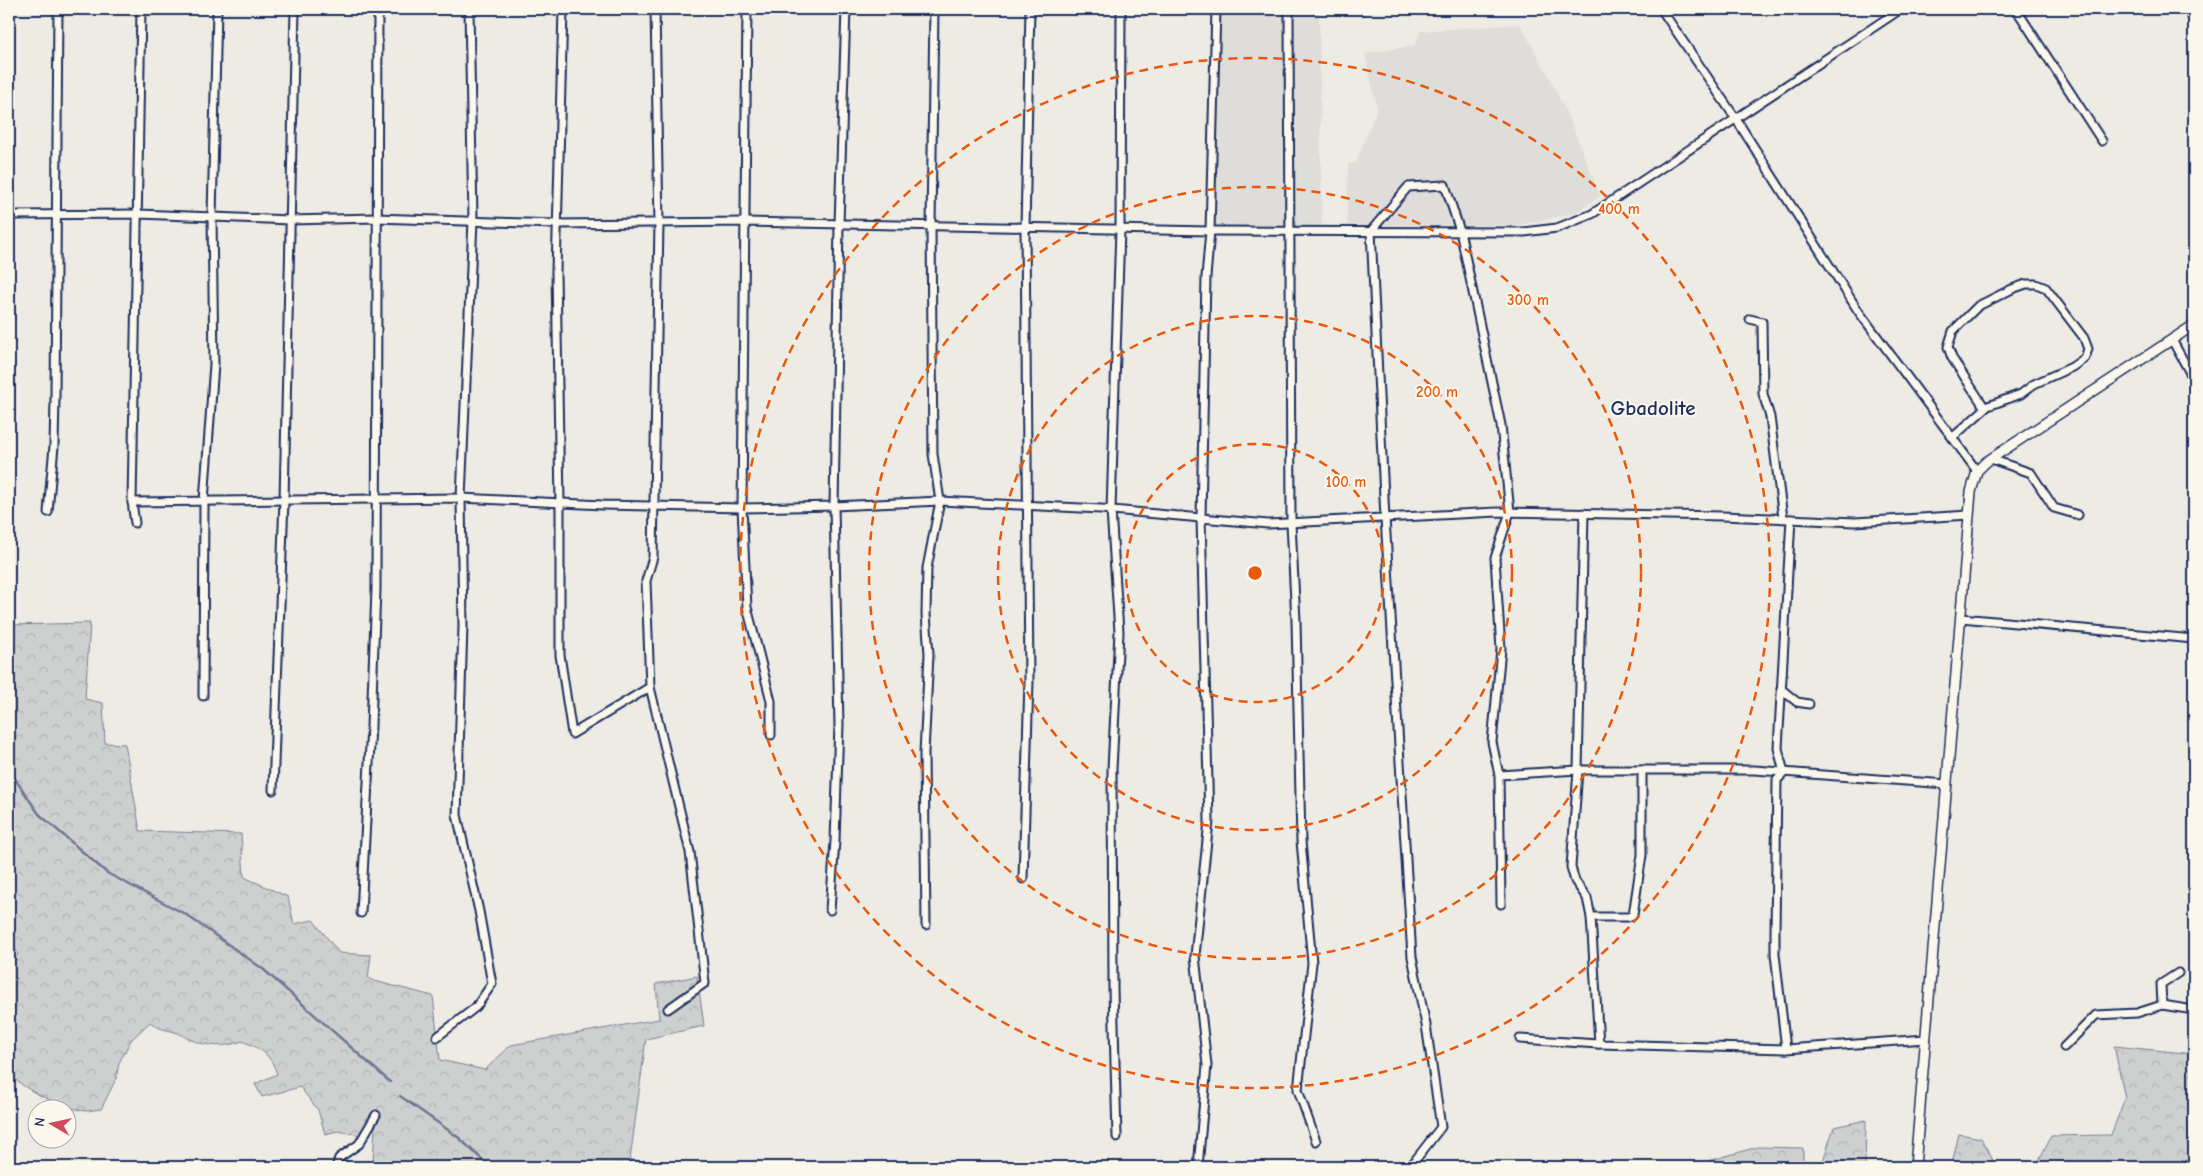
<svg xmlns="http://www.w3.org/2000/svg" width="2203" height="1176" font-family="'Comic Neue',sans-serif">
  <style>
    .built { fill: #deddda }
    .forest { fill: url(#forest-crowns); stroke: #747f96 }
    .lines { fill: none; stroke-linecap: round; stroke-linejoin: round }
    .stream { stroke: #6d7892; stroke-width: 2.5 }
    .minor-casing { stroke: #1b2f5e; stroke-width: 11 }
    .tertiary-casing { stroke: #1b2f5e; stroke-width: 12 }
    .minor { stroke: #fbf7ec; stroke-width: 7 }
    .tertiary { stroke: #fbf7ec; stroke-width: 9 }
    .ring { fill: none; stroke: #e8590c; stroke-width: 2.5; stroke-dasharray: 9 6 }
    .labels { text-anchor: middle; stroke-width: 4; stroke-linejoin: round; paint-order: stroke }
    .district-label { font-size: 21px; font-weight: bold; fill: #1b2f5e; stroke: #fbf7ec }
    .centre { fill: #e8590c; stroke: #fbf7ec; stroke-width: 2.5 }
    .ring-label { font-size: 15px; text-anchor: middle; font-weight: bold; fill: #e8590c; stroke: #fbf7ec; stroke-width: 4; stroke-linejoin: round; paint-order: stroke }
  </style>
  <defs>
    <pattern id="forest-crowns" width="20" height="18" patternUnits="userSpaceOnUse" patternTransform="scale(1.25)"><rect width="20" height="18" fill="#cecfcf"/><path d="M2 6a3 3 0 1 1 6 0M12 15a3 3 0 1 1 6 0" fill="none" stroke="#b0b2b4"/></pattern>
  </defs>
  <rect width="100%" height="100%" fill="#eeebe4"/>
  <filter id="ink" filterUnits="userSpaceOnUse"><feTurbulence type="fractalNoise" baseFrequency=".02" numOctaves="2"/><feDisplacementMap in="SourceGraphic" scale="10" xChannelSelector="R" yChannelSelector="G"/><feConvolveMatrix kernelMatrix="1 2 1 2 8 2 1 2 1" color-interpolation-filters="sRGB"/></filter>
  <g filter="url(#ink)">
    <g class="built">
      <path d="M1219 9H1319L1322 228 1215 226Z"/>
      <path d="M1520 24 1549 76 1572 125 1600 196 1575 213 1519 225H1347L1348 164 1356 163 1377 108 1365 54 1415 45 1420 31Z"/>
    </g>
    <g class="forest">
      <path d="M90 623 85 699 103 703 105 743 125 744 140 831 241 834 244 877 288 897 294 924 313 920 339 953 371 955 368 978 374 981 433 996 440 1060 485 1070 511 1045 659 1019 656 984 697 976 704 1026 646 1039 630 1160 649 1163 650 1167H368L373 1161 376 1110 360 1135 338 1131 325 1134 318 1110 300 1087 262 1097 255 1084 277 1074C270 1054 262 1049 242 1041 223 1048 208 1047 189 1039 184 1037 180 1033 175 1032 161 1028 163 1031 150 1022L131 1040 119 1063 116 1079 101 1109C96 1109 91 1111 86 1111 63 1108 24 1091 9 1073V964L18 955 9 932V625Z"/>
      <path d="M2114 1046 2194 1054V1167H1951L1959 1134 1981 1138 1996 1166 2038 1162 2051 1136 2111 1135 2125 1098Z"/>
      <path d="M1866 1120 1865 1167H1821L1834 1127Z"/>
      <path d="M1758 1147 1803 1148V1167H1710L1708 1161Z"/>
    </g>
    <g class="lines">
      <g class="stream">
        <path d="M9 770 39 814 107 873 185 914 263 969 390 1082"/>
        <path d="M400 1096 458 1137 490 1167"/>
      </g>
      <defs>
        <g id="minor">
          <path d="M563 9 556 272 560 503V655L572 734 650 687"/>
          <path d="M655 9 659 223 653 557 646 581 650 687 690 852 705 983 668 1009"/>
          <path d="M747 9 742 508 747 607 771 701V735"/>
          <path d="M1289 9 1291 523 1296 621 1301 841 1312 963 1298 1090 1316 1141"/>
          <path d="M1661 9 1736 119 1859 312 1977 471"/>
          <path d="M2016 9 2102 141"/>
          <path d="M2187 9 2194 20"/>
          <path d="M9 215 139 214 290 220 376 218 557 224 746 222 1210 231 1524 232 1557 228 1592 214 1901 9"/>
          <path d="M1750 319 1762 322 1763 394 1770 417 1783 518"/>
          <path d="M2172 340 2194 380"/>
          <path d="M1953 437 1988 406 2021 394 2034 384 2072 367 2085 358 2088 349 2084 338 2046 288 2036 284H2026L2012 289 1978 306 1953 331 1948 347 1952 358 1985 408"/>
          <path d="M1991 459 2031 473 2054 508 2078 515"/>
          <path d="M132 502 461 498 603 505 742 508 834 506 940 501 1101 509 1268 524 1497 512 1723 516 1855 522 1969 515"/>
          <path d="M48 512 54 446 55 399 58 9"/>
          <path d="M1584 513 1578 770 1571 867 1575 881 1587 898 1591 917 1599 1044"/>
          <path d="M135 523 132 502 141 9"/>
          <path d="M1961 618 2194 639"/>
          <path d="M1781 689 1797 702 1809 704"/>
          <path d="M203 696 204 501 214 364 212 216 217 9"/>
          <path d="M1499 775 1578 770H1754L1947 784"/>
          <path d="M273 790 284 500 295 9"/>
          <path d="M1023 879 1029 681 1025 228 1030 9"/>
          <path d="M830 910 835 841 839 725 834 506 839 224 846 9"/>
          <path d="M361 913 371 726 376 589 378 9"/>
          <path d="M1591 917H1628L1633 915 1642 855V770"/>
          <path d="M926 925 924 753 929 654 926 614 927 568 940 501 933 454 931 226 934 9"/>
          <path d="M2162 1005 2161 984 2178 973"/>
          <path d="M437 1037 476 1007 492 984 479 911 457 815 463 626 461 498 473 220 469 9"/>
          <path d="M1520 1039 1599 1044 1786 1049 1926 1039"/>
          <path d="M2064 1047 2096 1015 2137 1013 2162 1005 2194 1010"/>
          <path d="M1786 1049 1775 954V934L1777 780 1784 773 1778 748 1791 519"/>
          <path d="M1117 1137 1113 988 1112 769 1119 632 1111 510 1120 229 1121 9"/>
          <path d="M336 1167 339 1158 359 1144 376 1115"/>
          <path d="M1198 1167 1207 1065 1195 956 1209 821 1201 518 1206 277 1210 231 1216 9"/>
          <path d="M1410 1167 1441 1127 1426 1025 1412 957 1385 518 1371 231 1408 187 1445 185 1460 231 1501 425 1510 512 1495 558 1501 649 1492 742 1499 775 1501 904"/>
        </g>
        <path id="tertiary" d="M1915 1167 1971 492 1977 471 1986 462 2194 325"/>
      </defs>
      <use href="#minor" class="minor-casing"/>
      <use href="#tertiary" class="tertiary-casing"/>
      <use href="#minor" class="minor"/>
      <use href="#tertiary" class="tertiary"/>
    </g>
  </g>
  <g class="ring">
    <circle cx="1255" cy="573" r="129"/>
    <circle cx="1255" cy="573" r="257"/>
    <circle cx="1255" cy="573" r="386"/>
    <circle cx="1255" cy="573" r="515"/>
  </g>
  <g class="labels">
    <g class="district-label">
      <text x="1653" y="415">Gbadolite</text>
    </g>
  </g>
  <circle cx="1255" cy="573" r="8" class="centre"/>
  <g class="ring-label">
    <text x="1619" y="214">400 m</text>
    <text x="1528" y="305">300 m</text>
    <text x="1437" y="397">200 m</text>
    <text x="1346" y="487">100 m</text>
  </g>
  <rect width="2203" height="1176" fill="none" stroke="#fbf7ec" stroke-width="30"/>
  <rect x="15" y="15" width="2173" height="1146" fill="none" stroke="#1b2f5e" stroke-width="2" filter="url(#ink)"/>
  <g transform="translate(52 1124) rotate(279)"><circle r="24" fill="#fbf7ec" stroke="#a1a7b3"/>
  <path d="M0-4L9 19L0 12L-9 19Z" fill="#d1495b"/>
  <text y="-8" font-size="14" font-weight="bold" text-anchor="middle" fill="#1b2f5e">N</text>
  </g>
</svg>
